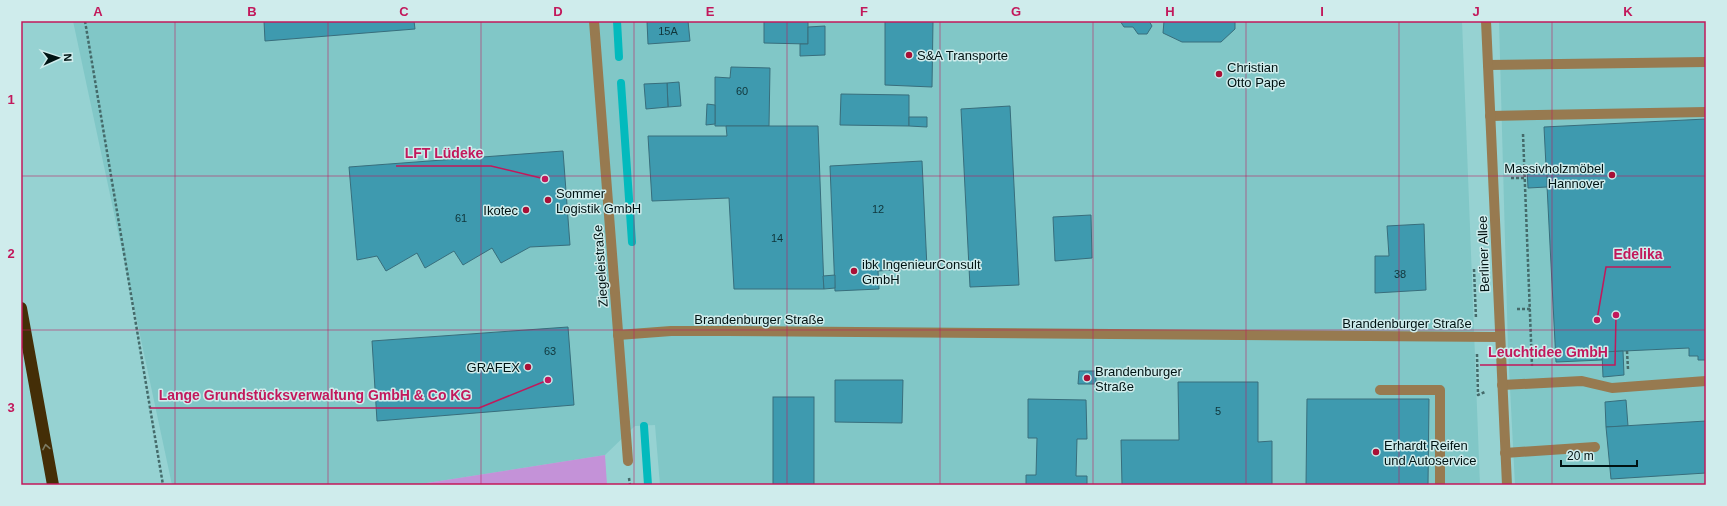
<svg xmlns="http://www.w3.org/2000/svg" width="1727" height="506" font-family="Helvetica,sans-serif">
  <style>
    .built { fill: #81c7c7 }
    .green { fill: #c492d8 }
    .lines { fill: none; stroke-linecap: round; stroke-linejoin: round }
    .stream { stroke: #03babd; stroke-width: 8 }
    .building { fill: #3e9aaf; stroke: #386e7c }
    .path { stroke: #446a6a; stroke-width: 2.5; stroke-dasharray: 3 2; stroke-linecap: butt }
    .lane { stroke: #977a50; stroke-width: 10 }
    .street { stroke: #977a50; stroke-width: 10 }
    .highway { stroke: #442e07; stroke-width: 12 }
    .oneway { stroke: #7c7a63 }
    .grid { fill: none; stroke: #c2185b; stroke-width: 1; stroke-opacity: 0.55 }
    .poi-dot { fill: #a81036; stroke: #cfecec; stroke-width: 1.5 }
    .labels { text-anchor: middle; stroke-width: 3; stroke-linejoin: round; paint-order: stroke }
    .number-label { font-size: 11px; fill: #10353a }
    .poi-label { font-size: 13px; fill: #001313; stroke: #cfecec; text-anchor: start }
    .street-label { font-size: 13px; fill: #001313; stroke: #cfecec }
    .leader { fill: none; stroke: #c2185b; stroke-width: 1.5 }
    .callout-dot { fill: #c2185b; stroke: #cfecec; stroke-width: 1.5 }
    .callout-label { font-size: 14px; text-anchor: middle; font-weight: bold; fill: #c2185b; stroke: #cfecec; stroke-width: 3; stroke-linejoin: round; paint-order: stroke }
    .neatline { fill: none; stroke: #c2185b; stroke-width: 1.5 }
    .grid-label { font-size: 13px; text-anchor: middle; font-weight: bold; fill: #c2185b }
  </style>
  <rect width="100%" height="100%" fill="#96d2d2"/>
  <g class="built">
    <path d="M73 21H1462L1480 485H660L655 425 635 426 605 455 414 485H172Z"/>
    <path d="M1499 21H1706V485H1515L1508 349Z"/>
  </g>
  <path class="green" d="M605 455 607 485H414Z"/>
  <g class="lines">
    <g class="stream">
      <path d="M617 21 619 57"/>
      <path d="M621 83 632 242"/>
      <path d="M644 426 648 485"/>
    </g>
  </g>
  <g class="building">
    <path d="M264 21H414L415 29 265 41Z"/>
    <path d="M647 21H688L690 41 648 44Z"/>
    <path d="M764 21H808V44L764 43Z"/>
    <path d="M885 21H933L932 87 885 85Z"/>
    <path d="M1120 21H1149L1152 26 1147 34H1138L1133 27H1124Z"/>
    <path d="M1164 21H1235V29L1221 42H1182L1163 33Z"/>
    <path d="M825 26V55L800 56V44H808V27Z"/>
    <path d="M731 67 770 68 769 126H715V77L730 78Z"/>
    <path d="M679 82 681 106 668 107 667 83Z"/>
    <path d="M667 83 668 107 646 109 644 84Z"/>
    <path d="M841 94 909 95V126L840 125Z"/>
    <path d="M707 104 715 105V124L706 125Z"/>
    <path d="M1010 106 1019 285 970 287 961 109Z"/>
    <path d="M909 117H927V127L909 126Z"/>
    <path d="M1706 119V360H1698V356H1689V348L1602 352V360L1556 362 1544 127Z"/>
    <path d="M726 126H818L824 289H734L729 198 652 201 648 136H727Z"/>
    <path d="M563 151 570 245 530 247 501 263 492 248 463 265 454 251 425 268 417 253 386 271 377 256 357 260 349 167Z"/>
    <path d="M922 161 927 268 878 271 879 289 835 291 830 166Z"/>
    <path d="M1547 167V187L1528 188 1527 168Z"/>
    <path d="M1091 215 1092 258 1055 261 1053 217Z"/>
    <path d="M1424 224 1426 290 1375 293V256H1389L1387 226Z"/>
    <path d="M835 275V288L824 289 823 276Z"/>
    <path d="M568 327 574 405 377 421 372 341Z"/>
    <path d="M1623 351 1624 375 1603 377 1602 352Z"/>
    <path d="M1079 371H1096V384H1078Z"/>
    <path d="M835 380H903L902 423 835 422Z"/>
    <path d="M1178 382H1258V442L1272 441V485H1122L1121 440H1179Z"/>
    <rect x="773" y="397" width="41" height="88"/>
    <path d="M1028 399 1086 400 1087 439H1077L1076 476H1087V485H1026V475H1036L1037 438H1028Z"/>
    <path d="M1307 399H1429L1428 485H1306Z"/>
    <path d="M1626 400 1628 426 1606 427 1605 402Z"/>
    <path d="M1706 421V473L1611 479 1606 427Z"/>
  </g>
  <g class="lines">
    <g class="path">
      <path d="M85 21 163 485"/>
      <path d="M1523 134 1532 366"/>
      <path d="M1511 178H1525"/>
      <path d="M1474 269 1476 319"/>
      <path d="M1517 309H1530"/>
      <path d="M1627 351 1628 369"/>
      <path d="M1477 354 1478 395 1485 392"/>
      <path d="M629 478 630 485"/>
    </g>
    <g class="lane">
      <path d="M1488 65 1706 62"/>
      <path d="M1490 116 1706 112"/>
      <path d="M1502 385 1582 381 1612 388 1706 381"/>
      <path d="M1380 390H1440V485"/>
      <path d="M1505 453 1595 447"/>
    </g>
    <g class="street">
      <path d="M594 21 628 461"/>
      <path d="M1486 21 1507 485"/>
      <path d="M618 335 671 331H727L1500 337"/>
    </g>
    <path class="highway" d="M21 308 53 485"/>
  </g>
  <defs><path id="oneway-chevron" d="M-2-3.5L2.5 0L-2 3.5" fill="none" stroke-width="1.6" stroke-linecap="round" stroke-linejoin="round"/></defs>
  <use class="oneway" href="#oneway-chevron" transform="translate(46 447) rotate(-100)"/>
  <path class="grid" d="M175 21V485M328 21V485M481 21V485M634 21V485M787 21V485M940 21V485M1093 21V485M1246 21V485M1399 21V485M1552 21V485M21 176H1706M21 330H1706"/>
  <g class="poi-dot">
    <circle cx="909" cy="55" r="4"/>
    <circle cx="1219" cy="74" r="4"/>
    <circle cx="1612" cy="175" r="4"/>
    <circle cx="548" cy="200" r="4"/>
    <circle cx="526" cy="210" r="4"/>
    <circle cx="854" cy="271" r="4"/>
    <circle cx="528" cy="367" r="4"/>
    <circle cx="1087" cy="378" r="4"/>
    <circle cx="1376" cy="452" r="4"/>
  </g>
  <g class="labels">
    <g class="number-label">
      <text x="668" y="35">15A</text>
      <text x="742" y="95">60</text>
      <text x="878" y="213">12</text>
      <text x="461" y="222">61</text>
      <text x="777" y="242">14</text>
      <text x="1400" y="278">38</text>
      <text x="550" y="355">63</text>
      <text x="1218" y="415">5</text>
    </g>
    <g class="poi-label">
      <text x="917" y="60">S&amp;A Transporte</text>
      <text x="1227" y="72">Christian<tspan x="1227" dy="15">Otto Pape</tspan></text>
      <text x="1604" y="173" text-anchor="end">Massivholzmöbel<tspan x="1604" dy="15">Hannover</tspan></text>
      <text x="556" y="198">Sommer<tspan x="556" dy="15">Logistik GmbH</tspan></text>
      <text x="518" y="215" text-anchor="end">Ikotec</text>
      <text x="862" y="269">ibk IngenieurConsult<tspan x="862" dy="15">GmbH</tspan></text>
      <text x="520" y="372" text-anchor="end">GRAFEX</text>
      <text x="1095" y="376">Brandenburger<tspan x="1095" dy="15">Straße</tspan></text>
      <text x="1384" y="450">Erhardt Reifen<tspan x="1384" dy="15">und Autoservice</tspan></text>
    </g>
    <g class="street-label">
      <text transform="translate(1483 254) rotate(-92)" y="5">Berliner Allee</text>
      <text transform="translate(600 266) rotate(-94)" y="5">Ziegeleistraße</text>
      <text x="759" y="324">Brandenburger Straße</text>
      <text x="1407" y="328">Brandenburger Straße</text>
    </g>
  </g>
  <path class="leader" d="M545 179L491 166H396M1597 320L1606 267H1671M1616 315L1615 365H1480M548 380L479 408H150"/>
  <g class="callout-dot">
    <circle cx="545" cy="179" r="4"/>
    <circle cx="1597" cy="320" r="4"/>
    <circle cx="1616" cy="315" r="4"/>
    <circle cx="548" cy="380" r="4"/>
  </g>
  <g class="callout-label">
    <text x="444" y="158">LFT Lüdeke</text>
    <text x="1638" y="259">Edelika</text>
    <text x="1548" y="357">Leuchtidee GmbH</text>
    <text x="315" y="400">Lange Grundstücksverwaltung GmbH &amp; Co KG</text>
  </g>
  <rect width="1727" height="506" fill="none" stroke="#cfecec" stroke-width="44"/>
  <g transform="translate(58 58) rotate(87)" stroke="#cfecec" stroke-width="3" paint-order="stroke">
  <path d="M0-3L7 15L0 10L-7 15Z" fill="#001313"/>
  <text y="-6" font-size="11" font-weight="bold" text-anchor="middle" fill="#001313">N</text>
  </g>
  <path d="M1561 460v6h76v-6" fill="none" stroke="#001313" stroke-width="2"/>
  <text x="1567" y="460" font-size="12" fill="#001313" stroke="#cfecec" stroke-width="3" paint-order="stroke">20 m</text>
  <rect x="22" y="22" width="1683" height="462" class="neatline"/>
  <g class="grid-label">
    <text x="98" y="16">A</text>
    <text x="252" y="16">B</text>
    <text x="404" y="16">C</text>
    <text x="558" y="16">D</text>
    <text x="710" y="16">E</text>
    <text x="864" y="16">F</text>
    <text x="1016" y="16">G</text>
    <text x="1170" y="16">H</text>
    <text x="1322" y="16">I</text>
    <text x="1476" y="16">J</text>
    <text x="1628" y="16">K</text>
    <text x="11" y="104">1</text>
    <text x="11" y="258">2</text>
    <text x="11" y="412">3</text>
  </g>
</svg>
